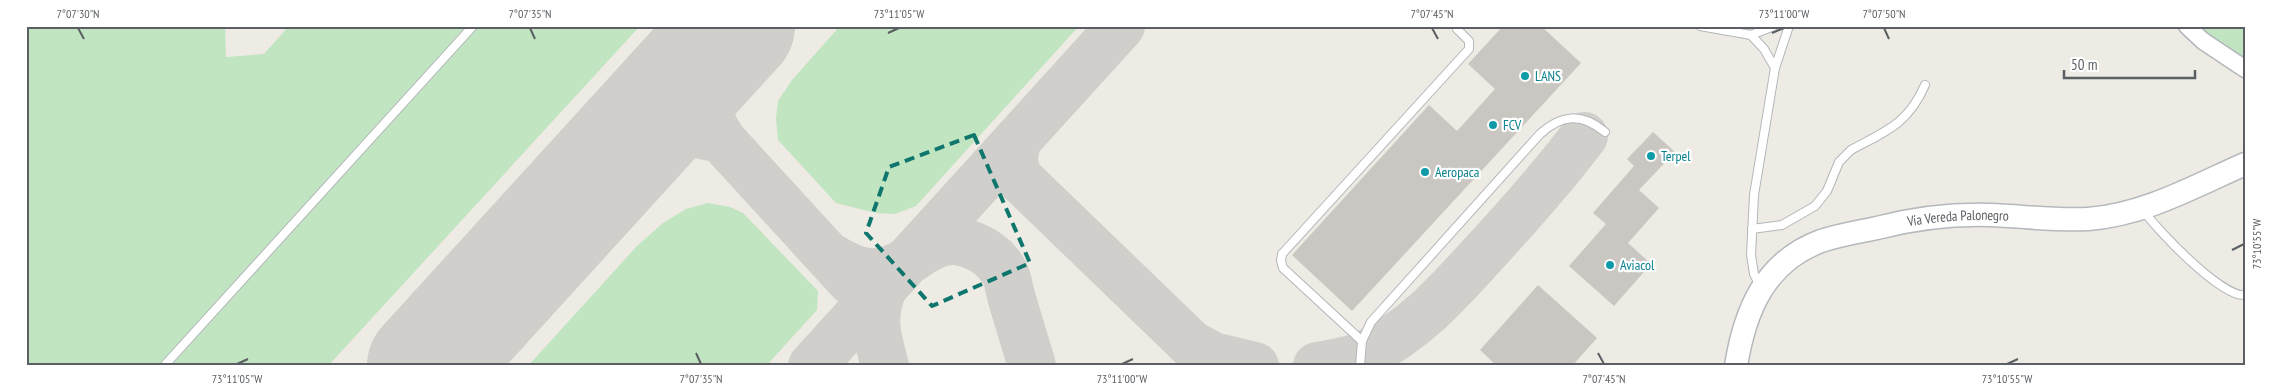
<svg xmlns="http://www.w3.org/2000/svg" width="2271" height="392" font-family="'PT Sans Narrow',sans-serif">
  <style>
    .green { fill: #c1e4c1 }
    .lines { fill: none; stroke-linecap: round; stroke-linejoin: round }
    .taxiway { stroke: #d0cfcb; stroke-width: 48 }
    .runway { stroke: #d0cfcb; stroke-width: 118 }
    .building { fill: #cac7c2 }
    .lane-casing { stroke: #b3b6ba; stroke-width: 10 }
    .street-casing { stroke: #b3b6ba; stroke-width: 19 }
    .secondary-casing { stroke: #b5b8bd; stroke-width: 25 }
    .lane { stroke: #fff; stroke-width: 8 }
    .street { stroke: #fff; stroke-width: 16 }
    .secondary { stroke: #fff; stroke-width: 22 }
    .marked { fill: none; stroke: #0f766e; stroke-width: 4; stroke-dasharray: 10 6; stroke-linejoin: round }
    .ticks { fill: none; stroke: #5b5f63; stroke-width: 2 }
    .culture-dot { fill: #0f9aa8; stroke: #fff; stroke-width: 2 }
    .labels { text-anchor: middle; stroke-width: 4.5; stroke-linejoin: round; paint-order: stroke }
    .culture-label { font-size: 14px; fill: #0d838f; stroke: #fff; text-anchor: start }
    .street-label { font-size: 14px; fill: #5b5f63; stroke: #fff }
    .neatline { fill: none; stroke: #5b5f63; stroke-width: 2 }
    .ticks-label { font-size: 12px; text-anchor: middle; fill: #5b5f63 }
  </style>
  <rect width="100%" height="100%" fill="#edebe3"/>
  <g class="green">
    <path d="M26 26H225L226 57 264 54 289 26H640L328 366H26Z"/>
    <path d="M840 26H1079L916 206 895 214 876 213 836 203 778 140 776 118 778 101 792 80Z"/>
    <path d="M2184 26H2245V70Z"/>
    <path d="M708 203 730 207 743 213 818 291 817 310 766 366H528L637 246 663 223 686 209Z"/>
  </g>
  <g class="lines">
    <g class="taxiway">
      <path d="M721 139 851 281"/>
      <path d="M1018 140C1013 154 1012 166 1020 179L1191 344 1213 356 1255 366"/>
      <path d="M598 177 643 144 661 137 686 132 721 139C718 133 713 125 711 118 705 95 714 64 722 42"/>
      <path d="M829 256C845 265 860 274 879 272 916 267 933 227 974 246 986 251 997 260 1003 270 1008 277 1009 288 1011 296 1018 319 1025 342 1032 366"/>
      <path d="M883 288C871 318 877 336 885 366"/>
      <path d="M812 366 1121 26"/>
      <path d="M1317 366C1333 363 1353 361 1368 353 1417 329 1449 291 1485 252 1519 215 1553 177 1584 136"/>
    </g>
    <path class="runway" d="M426 366 736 26"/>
  </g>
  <g class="building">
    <path d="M1503 26H1541L1581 63 1352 311 1292 255 1429 105 1457 131 1495 89 1468 64Z"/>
    <path d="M1653 132 1675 152 1639 190 1659 208 1628 243 1651 264 1614 306 1569 266 1606 224 1593 213 1634 166 1627 159Z"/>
    <path d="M1538 285 1597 338 1572 366H1497L1480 350Z"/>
  </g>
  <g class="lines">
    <defs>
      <g id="lane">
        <path d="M1700 26 1751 35 1774 26"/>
        <path d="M1751 35 1764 49 1775 68"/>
        <path d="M2143 210C2157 230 2222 298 2245 295"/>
        <path d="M1752 229 1782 225 1815 206 1827 191 1839 162 1851 150C1886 131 1908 124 1925 85"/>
        <path d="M1760 286 1754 274 1751 255 1754 195 1775 68 1789 26"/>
        <path d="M1362 341 1283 268 1281 261 1282 254 1469 49V41L1457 29"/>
        <path d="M164 366 473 26"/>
        <path d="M1360 366 1362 341 1371 322 1540 134C1562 114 1582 113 1605 132"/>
      </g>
      <path id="street" d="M2187 26 2203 41 2245 69"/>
      <g id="secondary">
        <path id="s1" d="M1736 366C1745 310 1765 262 1821 241 1839 235 1858 232 1877 228 1912 219 1953 214 1990 215 2022 216 2055 221 2088 219 2144 215 2195 186 2245 164"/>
      </g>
    </defs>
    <use href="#lane" class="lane-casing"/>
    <use href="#street" class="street-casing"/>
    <use href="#secondary" class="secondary-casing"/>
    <use href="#lane" class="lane"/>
    <use href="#street" class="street"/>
    <use href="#secondary" class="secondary"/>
  </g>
  <path class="marked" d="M974 135 1030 263 932 306 866 233 889 167Z"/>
  <path class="ticks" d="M78 28 84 39M530 28 535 39M1432 28 1438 39M1884 28 1889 39M888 33 899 28M1772 33 1784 28M2232 250 2244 244M696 353 701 364M1598 353 1604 364M237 364 248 359M1122 364 1133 359M2007 364 2018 359"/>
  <g class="culture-dot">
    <circle cx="1525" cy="76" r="5"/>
    <circle cx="1493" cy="125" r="5"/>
    <circle cx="1651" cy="156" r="5"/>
    <circle cx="1425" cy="172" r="5"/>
    <circle cx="1610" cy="265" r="5"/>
  </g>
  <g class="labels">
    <g class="culture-label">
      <text x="1535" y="81">LANS</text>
      <text x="1503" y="130">FCV</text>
      <text x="1661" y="161">Terpel</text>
      <text x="1435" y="177">Aeropaca</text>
      <text x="1620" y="270">Aviacol</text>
    </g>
    <g class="street-label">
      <text dy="5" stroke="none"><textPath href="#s1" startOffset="299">Vía Vereda Palonegro</textPath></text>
    </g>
  </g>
  <rect width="2271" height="392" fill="none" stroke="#ffffff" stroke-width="55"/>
  <path d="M2064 70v8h131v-8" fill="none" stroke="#5b5f63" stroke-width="2.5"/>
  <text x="2071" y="70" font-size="15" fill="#5b5f63" stroke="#ffffff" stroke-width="4" paint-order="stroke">50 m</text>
  <rect x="28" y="28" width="2216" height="336" class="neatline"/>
  <g class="ticks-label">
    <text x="78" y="18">7°07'30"N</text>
    <text x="530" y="18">7°07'35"N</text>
    <text x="899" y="18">73°11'05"W</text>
    <text x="1432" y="18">7°07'45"N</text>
    <text x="1784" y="18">73°11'00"W</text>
    <text x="1884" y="18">7°07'50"N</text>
    <text transform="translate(2257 244) rotate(-90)" y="4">73°10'55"W</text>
    <text x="237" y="383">73°11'05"W</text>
    <text x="701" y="383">7°07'35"N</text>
    <text x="1122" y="383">73°11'00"W</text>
    <text x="1604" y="383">7°07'45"N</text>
    <text x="2007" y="383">73°10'55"W</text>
  </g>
</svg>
